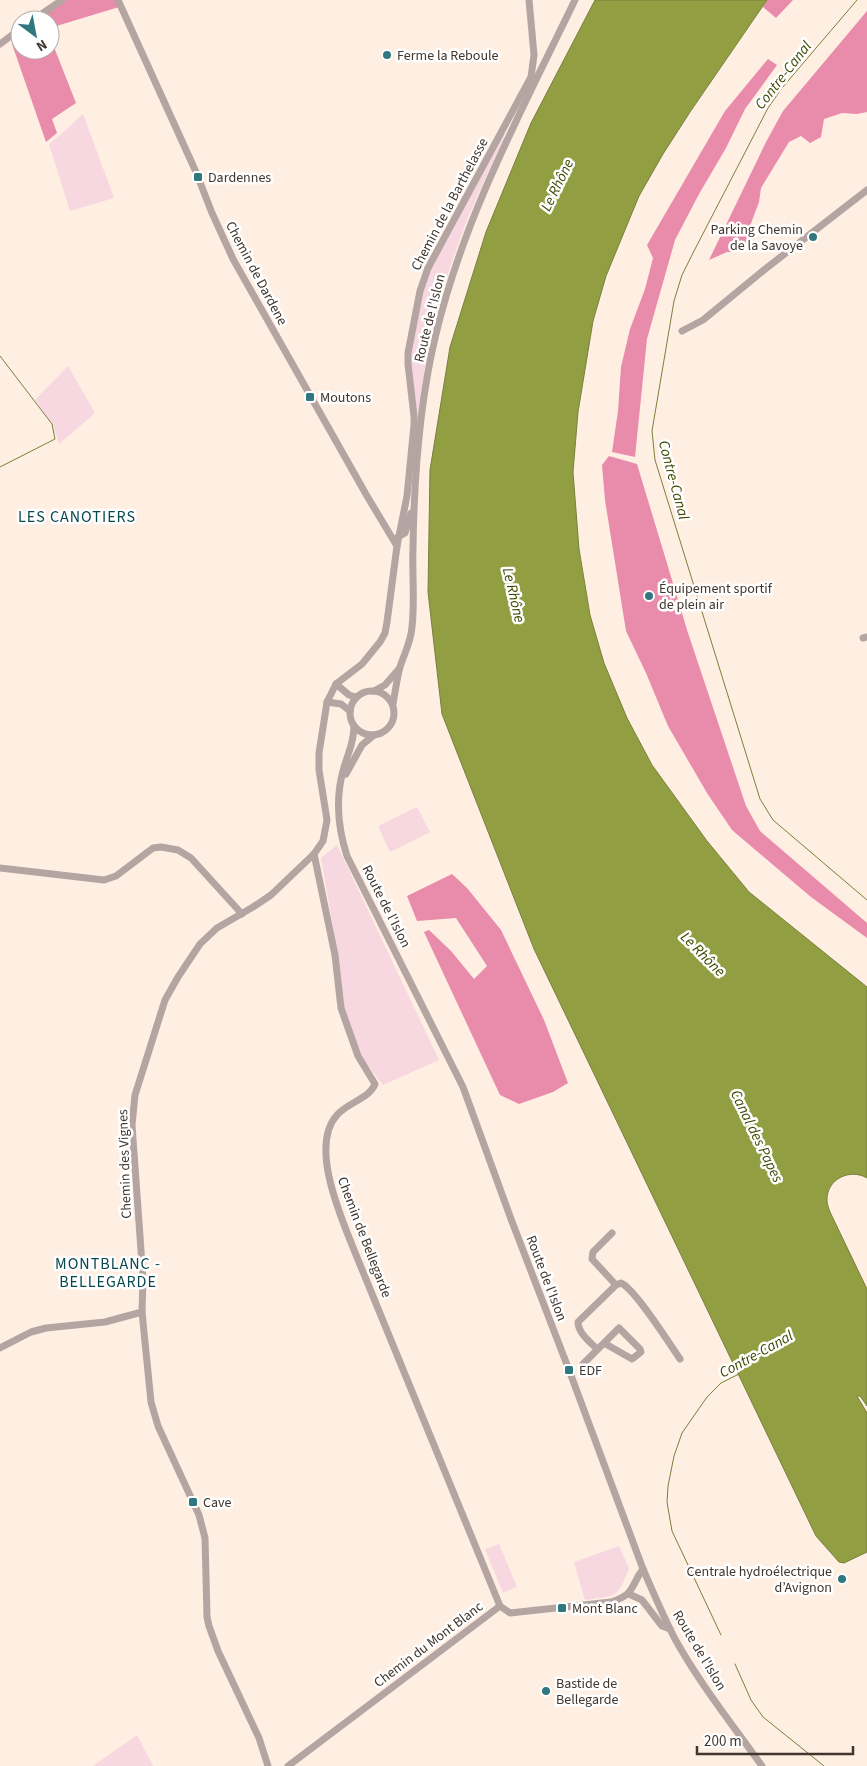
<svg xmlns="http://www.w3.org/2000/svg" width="867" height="1766" font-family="'Source Sans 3',sans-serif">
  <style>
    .green { fill: #f7d7e0 }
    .forest { fill: #e98bab }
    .water { fill: #919f42; stroke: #79803c }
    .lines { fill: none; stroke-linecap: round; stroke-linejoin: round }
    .stream { stroke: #79803c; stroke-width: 1 }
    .minor { stroke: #b4a5a3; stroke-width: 7 }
    .poi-dot { fill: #307880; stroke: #fff; stroke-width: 2 }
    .labels { text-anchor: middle; stroke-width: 5; stroke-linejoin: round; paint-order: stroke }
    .poi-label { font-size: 14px; fill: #40362e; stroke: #fff; text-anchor: start }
    .street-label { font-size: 14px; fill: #40362e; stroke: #fff }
    .water-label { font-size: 15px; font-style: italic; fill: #404800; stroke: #fff }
    .quarter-label { font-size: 16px; letter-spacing: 1px; fill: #07484e; stroke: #fff }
  </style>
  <rect width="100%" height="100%" fill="#ffeee2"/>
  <g class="green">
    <path d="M83 114 114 198 70 211 49 144 66 130Z"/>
    <path d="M505 132 503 141C488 173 472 205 460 239 439 295 424 356 418 417L409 361 425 278 499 140Z"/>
    <path d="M68 366 95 413 59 444 53 425 35 400Z"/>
    <path d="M417 807 430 832 390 852 378 826Z"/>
    <path d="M337 845 439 1060 383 1085 360 1055 343 1006 333 927 321 858Z"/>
    <path d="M499 1544 517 1587 503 1593 485 1549Z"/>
    <path d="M619 1546 629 1568C617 1600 616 1595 585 1600L574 1562Z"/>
    <path d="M137 1735 153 1766H93Z"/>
  </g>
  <g class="forest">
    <path d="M65 0H116L119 7 50 28V20H38Z"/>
    <path d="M767 0H793L776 18 763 7Z"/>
    <path d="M867 11V112L857 114 842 113 824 119 821 137 810 143 801 136 789 142 761 188 759 202 750 226 751 241 744 252H727L709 260 766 142 783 111Z"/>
    <path d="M20 34V50H50V37L76 103 52 119 57 133 46 142 12 44Z"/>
    <path d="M768 59 777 65 745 109 726 148 699 194 675 240 647 339 635 457 612 452 618 411 621 367 630 329 645 289 653 258 647 245 725 111Z"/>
    <path d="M609 456 637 464 688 633 746 806 760 831 867 923V938L811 897 732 830 707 793 668 726 646 673 626 631 605 500 602 465Z"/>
    <path d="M452 874 467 888 501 930 544 1020 568 1083 553 1092 519 1104 500 1095 424 932 429 930 451 951 474 979 487 966 456 918 417 921 407 896Z"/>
  </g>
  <path class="water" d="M595 0H767L690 112 663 154 639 196 606 276 593 321 578 412 573 472 579 549 590 615 604 663 627 718 652 765 707 841 749 892 867 987V1178C850 1168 826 1179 827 1201 827 1204 829 1209 830 1212L867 1289V1406L860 1396H857L867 1413V1552L844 1563 839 1562 816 1536 534 949 442 714 428 592 430 470 450 347 486 232 531 123Z"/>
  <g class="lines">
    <g class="stream">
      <path d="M857 0 782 88 768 108 694 251 682 275 674 301 652 431 655 460 760 799 773 820 867 900"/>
      <path d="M0 356 52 424 55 439 0 467"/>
      <path d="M721 1635 672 1531 667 1502 668 1486 674 1456 682 1433 707 1397 721 1383 739 1374"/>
      <path d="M735 1664 751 1700 763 1717 824 1766"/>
    </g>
    <g class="minor">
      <path d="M118 0 196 172 212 213 233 259 367 496 397 546"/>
      <path d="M33 20 62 0"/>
      <path d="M0 44 20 29"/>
      <path d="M682 331 703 320 764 270 867 190"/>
      <path d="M398 537 405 533 411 513"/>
      <path d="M863 638 867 637"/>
      <path d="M336 684 349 695 356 697"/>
      <circle cx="372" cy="713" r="22"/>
      <path d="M374 691 385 685 398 670"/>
      <path d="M327 702 341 704 350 711"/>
      <path d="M393 704C395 692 397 679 400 667 404 654 411 642 412 627 415 601 412 574 413 548 414 478 419 406 435 338 463 218 522 110 575 0"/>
      <path d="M354 726C354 744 347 755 343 771 335 800 338 828 347 856L463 1087 511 1219 569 1370 643 1569C653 1592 663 1616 675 1639 700 1684 732 1724 762 1766"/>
      <path d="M346 774 362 745 374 735"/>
      <path d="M314 854 335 955 341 1008 358 1056 375 1084C370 1098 347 1103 337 1115 309 1146 341 1217 354 1250L500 1606 510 1613 611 1602C636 1594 630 1586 643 1569"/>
      <path d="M0 868 104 880 116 876 153 848 161 847 178 850 191 858 242 914"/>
      <path d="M612 1233 593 1252 592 1259 616 1285 621 1283C635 1289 669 1343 680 1359"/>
      <path d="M0 1348 31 1332 46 1328 105 1322 142 1312"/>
      <path d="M597 1349C590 1342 578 1333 578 1322L616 1285"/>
      <path d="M583 1364 619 1328 640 1349 641 1352 632 1359 604 1343"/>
      <path d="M629 1594 642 1600 662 1626 670 1629"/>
      <path d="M268 1766 259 1738 218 1651 209 1626 207 1617 205 1538 199 1515 158 1426 151 1402 142 1312 143 1278 132 1125 135 1095 165 1000 178 977 200 944 217 928 253 907 271 895 314 854 323 841 327 820 319 770V753L327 702 336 684 362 664 380 642 385 633 387 622 397 546 407 496 414 425V416L408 364V353L420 291 428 268 531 77 534 55 529 0"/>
      <path d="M288 1766 500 1606"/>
    </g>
  </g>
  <g class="poi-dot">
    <circle cx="387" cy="55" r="5"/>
    <rect x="193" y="172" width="10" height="10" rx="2.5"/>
    <circle cx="813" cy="237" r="5"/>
    <rect x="305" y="392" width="10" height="10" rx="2.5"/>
    <circle cx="649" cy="596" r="5"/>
    <rect x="564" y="1365" width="10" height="10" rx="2.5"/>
    <rect x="188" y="1497" width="10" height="10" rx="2.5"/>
    <circle cx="842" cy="1579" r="5"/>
    <rect x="557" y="1603" width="10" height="10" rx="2.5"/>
    <circle cx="546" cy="1691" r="5"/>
  </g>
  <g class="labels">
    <g class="poi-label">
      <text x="397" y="60">Ferme la Reboule</text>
      <text x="208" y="182">Dardennes</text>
      <text x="803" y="234" text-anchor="end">Parking Chemin<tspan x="803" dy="16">de la Savoye</tspan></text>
      <text x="320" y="402">Moutons</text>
      <text x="659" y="593">Équipement sportif<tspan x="659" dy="16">de plein air</tspan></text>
      <text x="579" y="1375">EDF</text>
      <text x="203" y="1507">Cave</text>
      <text x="832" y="1576" text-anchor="end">Centrale hydroélectrique<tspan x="832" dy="16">d’Avignon</tspan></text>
      <text x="572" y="1613">Mont Blanc</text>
      <text x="556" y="1688">Bastide de<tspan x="556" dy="16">Bellegarde</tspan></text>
    </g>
    <g class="street-label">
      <text transform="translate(449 204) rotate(-62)" y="5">Chemin de la Barthelasse</text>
      <text transform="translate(257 273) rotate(62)" y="5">Chemin de Dardene</text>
      <text transform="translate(429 318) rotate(-76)" y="5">Route de l'Islon</text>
      <text transform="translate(387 906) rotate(63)" y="5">Route de l'Islon</text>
      <text transform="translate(124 1164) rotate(-92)" y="5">Chemin des Vignes</text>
      <text transform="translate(365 1237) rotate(69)" y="5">Chemin de Bellegarde</text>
      <text transform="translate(547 1278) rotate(69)" y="5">Route de l'Islon</text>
      <text transform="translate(428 1644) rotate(-37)" y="5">Chemin du Mont Blanc</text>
      <text transform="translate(700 1650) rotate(59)" y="5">Route de l'Islon</text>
    </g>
    <g class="water-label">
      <text transform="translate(783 75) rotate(-52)" y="5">Contre-Canal</text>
      <text transform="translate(557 185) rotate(-64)" y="5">Le Rhône</text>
      <text transform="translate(674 480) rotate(75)" y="5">Contre-Canal</text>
      <text transform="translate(514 595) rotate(77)" y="5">Le Rhône</text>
      <text transform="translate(703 954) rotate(45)" y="5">Le Rhône</text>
      <text transform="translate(757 1136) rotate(64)" y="5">Canal des Papes</text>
      <text transform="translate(756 1354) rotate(-29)" y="5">Contre-Canal</text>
    </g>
    <g class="quarter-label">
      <text x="77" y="522">LES CANOTIERS</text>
      <text x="108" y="1269">MONTBLANC -<tspan x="108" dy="18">BELLEGARDE</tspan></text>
    </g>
  </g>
  <g transform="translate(35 35) rotate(148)"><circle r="24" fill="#ffffff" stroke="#b3afab"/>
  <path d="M0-4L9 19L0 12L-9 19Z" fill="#307880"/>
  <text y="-8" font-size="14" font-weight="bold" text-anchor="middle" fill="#40362e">N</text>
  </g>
  <path d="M697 1746v8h156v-8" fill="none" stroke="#40362e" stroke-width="2.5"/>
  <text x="704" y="1746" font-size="15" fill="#40362e" stroke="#ffffff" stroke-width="4" paint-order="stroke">200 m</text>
</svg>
